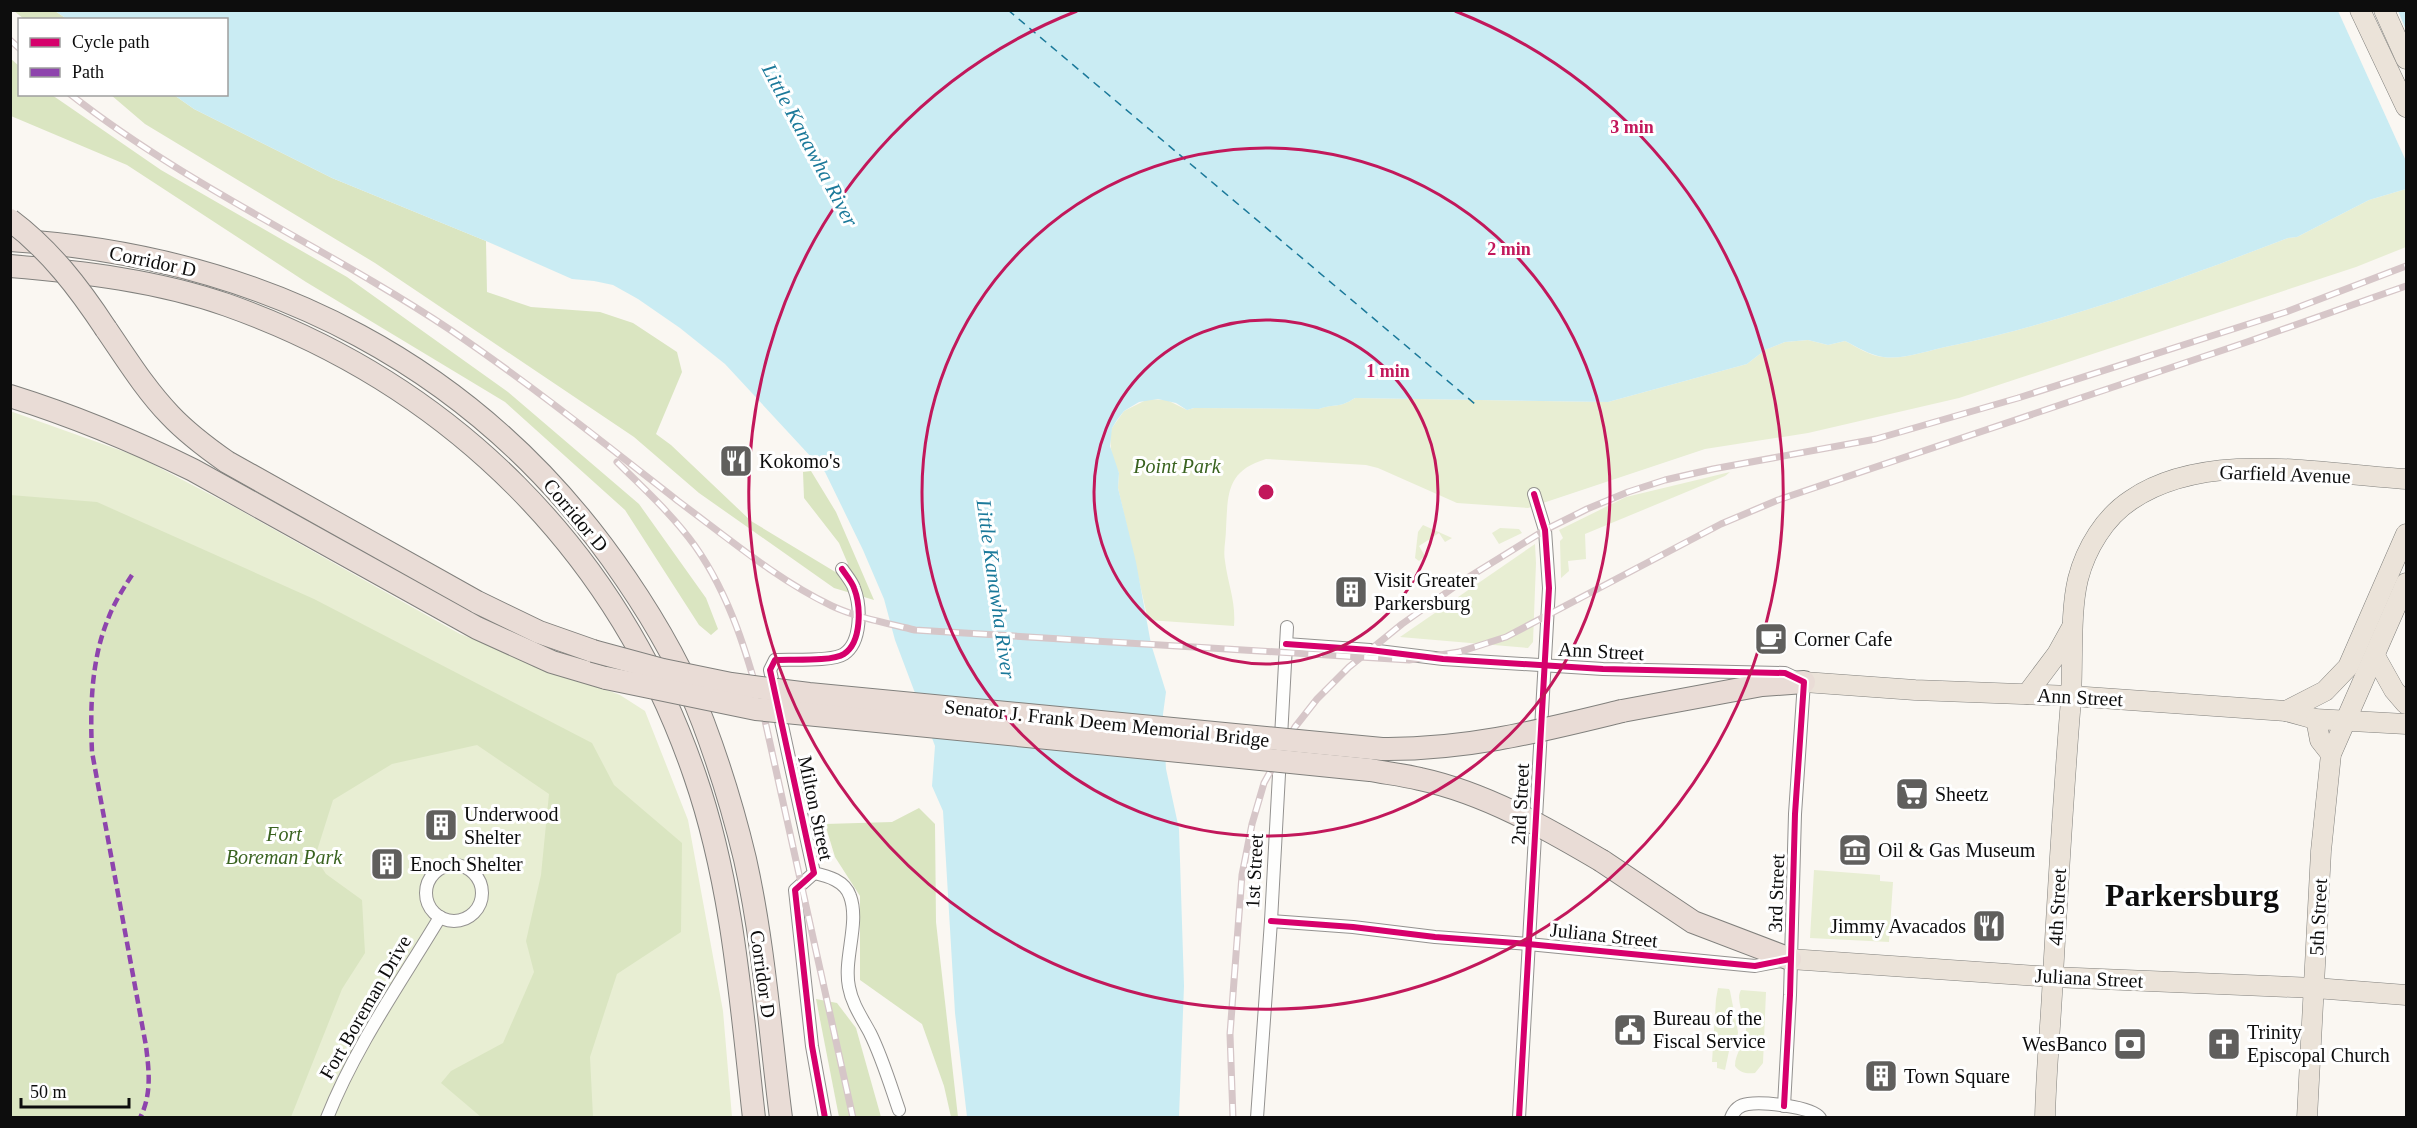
<svg xmlns="http://www.w3.org/2000/svg" width="2417" height="1128" font-family="'Times New Roman',serif">
  <style>
    .green { fill: #e8eed3 }
    .forest { fill: #dae5c1 }
    .water { fill: #caecf3 }
    .pier { fill: #faf7f2 }
    .lines { fill: none; stroke-linecap: round; stroke-linejoin: round }
    .ferry { stroke: #1b799a; stroke-width: 1.5; stroke-dasharray: 8 6; stroke-linecap: butt }
    .street-casing { stroke: #949290; stroke-width: 14 }
    .primary-casing { stroke: #81807d; stroke-width: 21 }
    .highway-casing { stroke: #81807d; stroke-width: 24 }
    .street { stroke: #fefefd; stroke-width: 12 }
    .primary { stroke: #ebe3d9; stroke-width: 20 }
    .highway { stroke: #e9dcd6; stroke-width: 22 }
    .rail-casing { stroke: #d6c6c8; stroke-width: 7 }
    .rail { stroke: #fff; stroke-width: 4.5; stroke-dasharray: 14; stroke-linecap: butt }
    .highway-bridge-casing { stroke: #81807d; stroke-width: 24; stroke-linecap: butt }
    .highway-bridge { stroke: #e9dcd6; stroke-width: 22 }
    .quiet { stroke: #8e44ad; stroke-width: 4.5; stroke-dasharray: 9 4.5; stroke-linecap: butt }
    .cycleway-casing { stroke: #fff; stroke-width: 10 }
    .cycleway { stroke: #d6006c; stroke-width: 6 }
    .ring { fill: none; stroke: #c2185b; stroke-width: 3 }
    .labels { text-anchor: middle; stroke-width: 6; stroke-linejoin: round; paint-order: stroke }
    .street-label { font-size: 20px; fill: #0d0d0d; stroke: #fff }
    .poi-label { font-size: 20px; fill: #0d0d0d; stroke: #fff; text-anchor: start }
    .park-label { font-size: 20px; font-style: italic; fill: #3a6320; stroke: #fff }
    .water-label { font-size: 21px; font-style: italic; fill: #1b799a; stroke: #fff }
    .town-label { font-size: 32px; font-weight: bold; fill: #0d0d0d; stroke: #fff }
    .centre { fill: #c2185b; stroke: #fff; stroke-width: 3 }
    .ring-label { font-size: 18px; text-anchor: middle; font-weight: bold; fill: #c2185b; stroke: #fff; stroke-width: 6; stroke-linejoin: round; paint-order: stroke }
  </style>
  <rect width="100%" height="100%" fill="#faf7f2"/>
  <g class="green">
    <path d="M2406 189V247L2356 267 1959 398 1808 433 1705 449 1528 508 1457 503 1378 468 1366 465 1266 459C1226 471 1228 494 1226 529 1226 539 1223 551 1225 561 1228 585 1236 601 1234 626L1148 620 1118 488 1119 473 1112 459 1110 437 1112 428 1124 411 1148 399 1167 400 1187 410 1194 408 1319 409C1335 403 1338 409 1355 398L1608 402 1747 364 1765 350 1785 342 1808 340 1828 345 1845 341C1857 347 1870 356 1883 357 1904 360 1929 350 1950 346 2066 322 2178 280 2288 238L2297 237 2369 200Z"/>
    <path d="M10 411 139 457 236 508 460 634 620 695 645 711 688 820 723 1011 732 1117H11Z"/>
    <path d="M1730 472 1725 476 1585 534 1586 559 1568 561 1569 571 1561 578 1560 541 1563 538 1559 530 1626 497Z"/>
    <path d="M1423 525 1452 538 1445 542 1439 533 1419 546 1425 556 1419 561 1415 558 1418 532Z"/>
    <path d="M1500 528 1519 529 1522 533 1499 544 1492 533Z"/>
    <path d="M1535 544 1536 563 1533 642 1528 648 1400 637Z"/>
    <path d="M1814 870 1880 875V881L1893 882 1889 942 1810 938Z"/>
    <path d="M1718 988 1729 989 1730 991 1738 1032 1737 1041 1729 1051 1725 1070 1717 1068V1062H1712L1716 999Z"/>
    <path d="M1741 990 1766 992 1763 1063 1755 1073C1747 1074 1740 1073 1735 1066 1735 1051 1747 1043 1746 1028 1745 1016 1735 1000 1741 990Z"/>
  </g>
  <g class="forest">
    <path d="M14 11H55L67 19H24Z"/>
    <path d="M10 58 19 66 20 94 52 95 161 170 347 277 508 392 639 504 706 598 718 629 711 635 699 625 625 510 505 402 306 282 127 165 11 116Z"/>
    <path d="M111 95H174L194 109 332 178 486 241 487 292 531 307 600 312 633 323 677 352 682 372 656 434 671 445 751 521 837 573 848 564 839 543 804 498 803 472 811 471 836 512 874 600 834 588 699 493 634 437 375 263 145 124Z"/>
    <path d="M10 495 97 502 314 599 592 743 614 785 682 843 681 932 617 974 590 1057 593 1117H481L441 1083 451 1071 503 1043 534 972 526 941 541 875 549 794 477 745 392 764 333 800 315 857 326 874 362 900 365 953 342 989 291 1117H11Z"/>
    <path d="M919 808 935 824 936 922 958 1117H951L944 1086 922 1024 860 980V896L835 857 825 824 892 822Z"/>
    <path d="M816 999 837 1003 856 1028 881 1117H839Z"/>
  </g>
  <path class="water" d="M55 11H2406V189L2369 200 2297 237 2288 238C2178 280 2066 322 1950 346 1929 350 1904 360 1883 357 1870 355 1857 347 1845 341L1828 345 1808 340 1785 342 1765 350 1747 364 1608 402 1355 398C1338 409 1336 403 1319 409L1194 408 1187 410 1176 403 1158 399 1139 402 1124 411 1117 420 1112 428 1110 446 1119 473 1118 488 1136 562 1151 644 1166 692 1163 714 1166 769 1179 829 1184 986 1179 1117H967L955 1013 943 811 932 786 935 746 895 640 884 599 863 550 825 472 725 364 680 328 638 299 613 285 594 281 572 279 486 241 332 178 194 109 174 95 226 94V20L67 19Z"/>
  <path class="pier" d="M2338 11H2398L2406 30V161Z"/>
  <g class="lines">
    <path class="ferry" d="M1008 10 1475 404"/>
    <defs>
      <g id="street">
        <path d="M1286 644 1370 650 1443 659 1603 669 1785 673 1804 682 1795 814 1790 995 1784 1106"/>
        <circle cx="454" cy="893" r="28"/>
        <path d="M814 873C828 876 845 881 850 896 860 923 843 959 849 987 852 1004 862 1018 870 1033 882 1057 890 1084 899 1110"/>
        <path d="M1271 921 1353 927 1435 937 1528 944 1755 966 1786 960"/>
        <path d="M327 1118C355 1047 401 982 440 917"/>
        <path d="M825 1118 812 1046 795 890 814 873 770 670 775 660C790 659 832 662 844 654 862 642 861 606 854 588 852 582 846 575 842 569"/>
        <path d="M1257 1118 1271 921 1287 627"/>
        <path d="M1519 1118 1549 588 1545 530 1534 494"/>
        <path d="M1731 1118C1734 1110 1739 1105 1748 1104 1763 1102 1811 1106 1820 1118"/>
      </g>
      <g id="primary">
        <path d="M2360 10 2406 107"/>
        <path d="M2384 10 2406 59"/>
        <path d="M2375 656 2394 690 2406 704"/>
        <path d="M1804 682 1915 690 2072 696 2286 711 2315 719 2406 724"/>
        <path d="M2027 694 2057 654 2072 627"/>
        <path d="M2286 711 2325 691 2348 667 2406 534"/>
        <path d="M2316 719 2320 740 2331 754"/>
        <path d="M1790 959 2053 977 2315 988 2406 995"/>
        <path d="M2045 1118C2046 1070 2051 1022 2053 975 2058 887 2063 800 2070 712 2074 672 2069 616 2078 579 2086 548 2105 517 2131 500 2206 449 2321 474 2406 479"/>
        <path d="M2307 1118 2321 851 2331 754 2406 583"/>
      </g>
      <g id="highway">
        <path d="M10 240C264 256 482 366 626 579 656 623 684 672 703 722 720 767 734 813 745 859 764 944 770 1032 781 1118"/>
        <path d="M10 266C83 272 158 281 227 305 452 385 618 551 695 776 733 886 741 1003 754 1118"/>
        <path d="M106 329C126 358 145 389 170 415 187 433 207 448 227 462L477 602 539 632 593 651"/>
        <path d="M10 396C74 416 134 441 193 470L477 628 552 662 606 678"/>
        <path d="M1622 711 1762 685 1804 682"/>
        <path d="M1602 861 1693 922 1790 959"/>
      </g>
    </defs>
    <use href="#street" class="street-casing"/>
    <use href="#primary" class="primary-casing"/>
    <use href="#highway" class="highway-casing"/>
    <use href="#street" class="street"/>
    <use href="#primary" class="primary"/>
    <use href="#highway" class="highway"/>
    <defs>
      <g id="rail">
        <path d="M10 40 20 49"/>
        <path d="M70 94C188 187 328 248 452 331 530 384 604 443 678 501 728 538 776 579 832 606 858 618 887 623 915 630L1409 660 1459 652 1506 637 1721 524 1778 500 2247 342 2406 286"/>
        <path d="M617 462C644 489 673 515 695 546 731 597 748 657 764 716L853 1118"/>
        <path d="M1233 1118 1230 1034 1242 875 1252 824 1264 783 1295 727 1317 699 1349 667 1402 624 1464 580 1545 530 1587 509 1628 492 1665 480 1713 469 1876 439 2018 398 2286 312 2406 266"/>
      </g>
    </defs>
    <use href="#rail" class="rail-casing"/>
    <use href="#rail" class="rail"/>
    <defs>
      <g id="highway-bridge">
        <path d="M10 220C50 250 79 288 106 329"/>
        <path d="M593 651 663 670 731 684 809 694 1382 749C1467 750 1540 731 1622 711"/>
        <path d="M606 678 756 709 1370 770C1386 773 1404 775 1420 779 1485 793 1546 828 1602 861"/>
      </g>
    </defs>
    <use href="#highway-bridge" class="highway-bridge-casing"/>
    <use href="#highway-bridge" class="highway-bridge"/>
    <path class="quiet" d="M132 575C123 589 114 603 108 619 91 660 90 709 92 752L146 1046C149 1071 152 1094 140 1118"/>
    <defs>
      <g id="cycleway">
        <path d="M1286 644 1370 650 1443 659 1603 669 1785 673 1804 682 1795 814 1790 995 1784 1106"/>
        <path d="M1271 921 1353 927 1435 937 1528 944 1755 966 1790 959"/>
        <path d="M825 1118 812 1046 795 890 814 873 770 670 775 660C790 659 832 662 844 654 862 642 861 606 854 588 852 582 846 575 842 569"/>
        <path d="M1519 1118 1549 588 1545 530 1534 494"/>
      </g>
    </defs>
    <use href="#cycleway" class="cycleway-casing"/>
    <use href="#cycleway" class="cycleway"/>
  </g>
  <g class="ring">
    <circle cx="1266" cy="492" r="172"/>
    <circle cx="1266" cy="492" r="344"/>
    <path d="M1455 11A517 517 0 1 1 1077 11"/>
  </g>
  <defs>
    <symbol id="restaurant-square" viewBox="-11 -11 22 22"><rect x="-9" y="-9" width="18" height="18" rx="4" fill="#605f5d" stroke="#fff"/><path d="M-5-6h1v4h1v-4h1v4h1v-4h1v5L-1.5 .5V6h-2V.5L-5-1ZM5-6V6H3V1.5H1.5Q1.5-4 5-6Z" fill="#fff"/></symbol>
    <symbol id="building-square" viewBox="-11 -11 22 22"><rect x="-9" y="-9" width="18" height="18" rx="4" fill="#605f5d" stroke="#fff"/><path d="M-4-6H4V6H1V3H-1V6H-4ZM-2.5-4.3h1.7v1.8h-1.7ZM.8-4.3h1.7v1.8H.8ZM-2.5-1h1.7V.8h-1.7ZM.8-1h1.7V.8H.8Z" fill="#fff"/></symbol>
    <symbol id="cafe-square" viewBox="-11 -11 22 22"><rect x="-9" y="-9" width="18" height="18" rx="4" fill="#605f5d" stroke="#fff"/><path d="M-5.5-4.5H6V0H3Q3 3.5 0 3.5H-2.5Q-5.5 3.5-5.5 0ZM3-3.2v2h1.7v-2ZM-6 4.5H4V6H-6Z" fill="#fff"/></symbol>
    <symbol id="supermarket-square" viewBox="-11 -11 22 22"><rect x="-9" y="-9" width="18" height="18" rx="4" fill="#605f5d" stroke="#fff"/><path d="M-6-5.5h2.5l.6 2H6L4.5 2H-2.5L-4.4-4H-6ZM-1.5 3.2a1.3 1.3 0 1 0 .1 0ZM3 3.2a1.3 1.3 0 1 0 .1 0Z" fill="#fff"/></symbol>
    <symbol id="museum-square" viewBox="-11 -11 22 22"><rect x="-9" y="-9" width="18" height="18" rx="4" fill="#605f5d" stroke="#fff"/><path d="M0-6L6-3V-2H-6V-3ZM-5-1h2V3h-2ZM-1-1h2V3h-2ZM3-1h2V3H3ZM-6 4H6V6H-6Z" fill="#fff"/></symbol>
    <symbol id="civic-square" viewBox="-11 -11 22 22"><rect x="-9" y="-9" width="18" height="18" rx="4" fill="#605f5d" stroke="#fff"/><path d="M-.6-6.5H3V-4.5H.6V-3L4-1V1h2V6H-6V1h2V-1L-.6-3ZM-1.2 2.5V6h2.4V2.5Z" fill="#fff"/></symbol>
    <symbol id="bank-square" viewBox="-11 -11 22 22"><rect x="-9" y="-9" width="18" height="18" rx="4" fill="#605f5d" stroke="#fff"/><path d="M-6-4H6V4H-6ZM0-2.3a2.3 2.3 0 1 0 0 4.6a2.3 2.3 0 1 0 0-4.6Z" fill="#fff"/></symbol>
    <symbol id="church-square" viewBox="-11 -11 22 22"><rect x="-9" y="-9" width="18" height="18" rx="4" fill="#605f5d" stroke="#fff"/><path d="M-1.2-6h2.4v3.5h3.3v2.4h-3.3V6h-2.4V-.1h-3.3v-2.4h3.3Z" fill="#fff"/></symbol>
  </defs>
  <g fill-rule="evenodd">
    <use href="#restaurant-square" x="717" y="442" width="38" height="38"/>
    <use href="#building-square" x="1332" y="573" width="38" height="38"/>
    <use href="#cafe-square" x="1752" y="620" width="38" height="38"/>
    <use href="#supermarket-square" x="1893" y="775" width="38" height="38"/>
    <use href="#building-square" x="422" y="806" width="38" height="38"/>
    <use href="#museum-square" x="1836" y="831" width="38" height="38"/>
    <use href="#building-square" x="368" y="845" width="38" height="38"/>
    <use href="#restaurant-square" x="1970" y="907" width="38" height="38"/>
    <use href="#civic-square" x="1611" y="1011" width="38" height="38"/>
    <use href="#bank-square" x="2111" y="1025" width="38" height="38"/>
    <use href="#church-square" x="2205" y="1025" width="38" height="38"/>
    <use href="#building-square" x="1862" y="1057" width="38" height="38"/>
  </g>
  <g class="labels">
    <g class="street-label">
      <text transform="translate(153 261) rotate(12)" y="7">Corridor D</text>
      <text transform="translate(2285 474) rotate(2)" y="7">Garfield Avenue</text>
      <text transform="translate(576 515) rotate(50)" y="7">Corridor D</text>
      <text transform="translate(1601 651) rotate(3)" y="7">Ann Street</text>
      <text transform="translate(2080 697) rotate(3)" y="7">Ann Street</text>
      <text transform="translate(1107 723) rotate(6)" y="7">Senator J. Frank Deem Memorial Bridge</text>
      <text transform="translate(1520 804) rotate(-87)" y="7">2nd Street</text>
      <text transform="translate(816 808) rotate(78)" y="7">Milton Street</text>
      <text transform="translate(1254 871) rotate(-87)" y="7">1st Street</text>
      <text transform="translate(1776 893) rotate(-88)" y="7">3rd Street</text>
      <text transform="translate(2057 907) rotate(-87)" y="7">4th Street</text>
      <text transform="translate(2318 917) rotate(-87)" y="7">5th Street</text>
      <text transform="translate(1604 935) rotate(6)" y="7">Juliana Street</text>
      <text transform="translate(763 974) rotate(82)" y="7">Corridor D</text>
      <text transform="translate(2089 978) rotate(3)" y="7">Juliana Street</text>
      <text transform="translate(365 1007) rotate(-60)" y="7">Fort Boreman Drive</text>
    </g>
    <g class="poi-label">
      <text x="759" y="468">Kokomo's</text>
      <text x="1374" y="587">Visit Greater<tspan x="1374" dy="23">Parkersburg</tspan></text>
      <text x="1794" y="646">Corner Cafe</text>
      <text x="1935" y="801">Sheetz</text>
      <text x="464" y="821">Underwood<tspan x="464" dy="23">Shelter</tspan></text>
      <text x="1878" y="857">Oil &amp; Gas Museum</text>
      <text x="410" y="871">Enoch Shelter</text>
      <text x="1966" y="933" text-anchor="end">Jimmy Avacados</text>
      <text x="1653" y="1025">Bureau of the<tspan x="1653" dy="23">Fiscal Service</tspan></text>
      <text x="2247" y="1039">Trinity<tspan x="2247" dy="23">Episcopal Church</tspan></text>
      <text x="2107" y="1051" text-anchor="end">WesBanco</text>
      <text x="1904" y="1083">Town Square</text>
    </g>
    <g class="park-label">
      <text x="1177" y="473">Point Park</text>
      <text x="284" y="841">Fort<tspan x="284" dy="23">Boreman Park</tspan></text>
    </g>
    <g class="water-label">
      <text transform="translate(810 145) rotate(62)" y="7">Little Kanawha River</text>
      <text transform="translate(996 589) rotate(82)" y="7">Little Kanawha River</text>
    </g>
    <g class="town-label">
      <text x="2192" y="906">Parkersburg</text>
    </g>
  </g>
  <circle cx="1266" cy="492" r="9" class="centre"/>
  <g class="ring-label">
    <text x="1632" y="133">3 min</text>
    <text x="1509" y="255">2 min</text>
    <text x="1388" y="377">1 min</text>
  </g>
  <rect width="2417" height="1128" fill="none" stroke="#0d0d0d" stroke-width="24"/>
  <rect x="18" y="18" width="210" height="78" fill="#ffffff" stroke="#9e9e9e" stroke-width="1.5"/>
  <rect x="30" y="38" width="30" height="9" fill="#d6006c" stroke="#9e9e9e" stroke-width="1.5"/>
  <text x="72" y="48" font-size="18" fill="#0d0d0d">Cycle path</text>
  <rect x="30" y="68" width="30" height="9" fill="#8e44ad" stroke="#9e9e9e" stroke-width="1.5"/>
  <text x="72" y="78" font-size="18" fill="#0d0d0d">Path</text>
  <path d="M21 1098v9h108v-9" fill="none" stroke="#0d0d0d" stroke-width="3"/>
  <text x="30" y="1098" font-size="18" fill="#0d0d0d" stroke="#ffffff" stroke-width="4.5" paint-order="stroke">50 m</text>
</svg>
